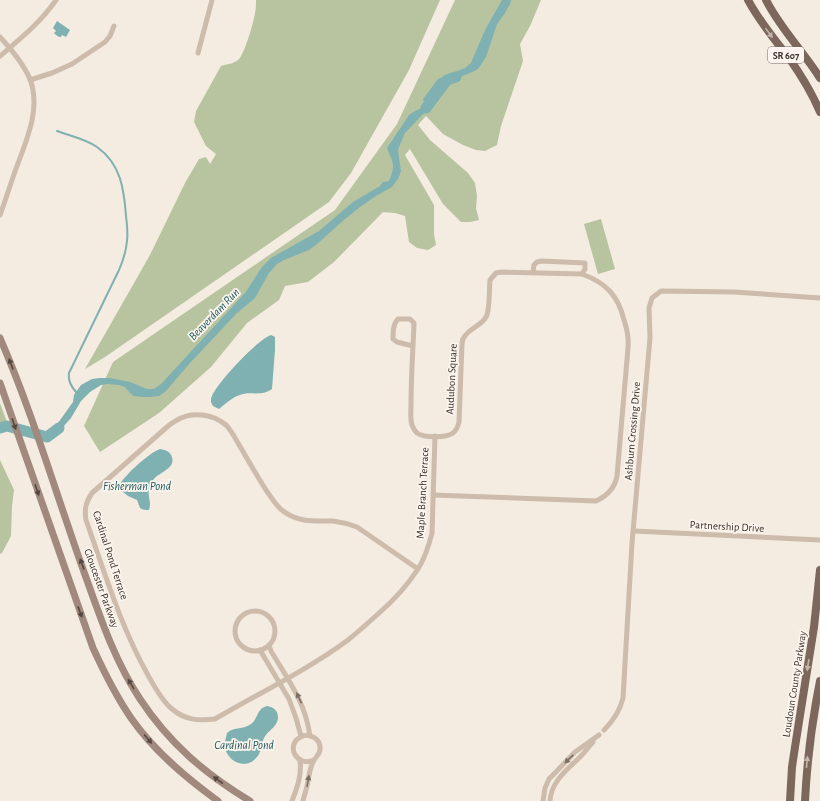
<svg xmlns="http://www.w3.org/2000/svg" width="820" height="801" font-family="'Alegreya Sans',sans-serif">
  <style>
    .green { fill: #b8c4a0 }
    .water { fill: #7fb0b2 }
    .lines { fill: none; stroke-linecap: round; stroke-linejoin: round }
    .stream { stroke: #7fb0b2; stroke-width: 2 }
    .river { stroke: #7fb0b2; stroke-width: 11 }
    .street { stroke: #cdbbac; stroke-width: 5 }
    .secondary { stroke: #a18a7d; stroke-width: 7 }
    .primary { stroke: #7d675c; stroke-width: 8 }
    .oneway { fill: #c2b5ac }
    .oneway2 { fill: #544640 }
    .oneway3 { fill: #7d6f65 }
    .labels { text-anchor: middle; stroke-width: 3.5; stroke-linejoin: round; paint-order: stroke }
    .shield { fill: #fbf5ee; stroke: #756b66; stroke-width: 1 }
    .shield-label { font-size: 10px; font-weight: bold; fill: #3b302b }
    .street-label { font-size: 11px; fill: #3b302b; stroke: #fbf5ee }
    .water-label { font-size: 12px; font-style: italic; fill: #1f5a5e; stroke: #fbf5ee }
  </style>
  <rect width="100%" height="100%" fill="#f4ebe1"/>
  <g class="green">
    <path d="M256 0H440L409 70 351 173 329 202 105 357 85 369 150 255 185 183 199 159 206 157 210 164 216 154 206 146 194 122 196 111 221 66C227 64 233 64 238 60 244 56 254 21 255 13 256 9 256 4 256 0Z"/>
    <path d="M455 0H541L530 26 520 44 523 61 501 126 497 145 485 151 476 150 463 145 443 134 426 116 418 125 430 140 468 173 475 183 477 196 476 208 479 220 470 222H461L443 204 410 149 405 155 434 205V234L436 245 428 250 417 248 409 242 405 216 395 213 383 212 334 262 308 282 285 286 279 300 247 323 211 367 159 413 100 452 84 426 113 362 335 210 397 124Z"/>
    <path d="M601 219 615 269 598 274 584 224Z"/>
    <path d="M0 403 7 422 0 423Z"/>
    <path d="M0 460 14 490 12 506 11 536 2 553 0 554Z"/>
  </g>
  <g class="water">
    <path d="M502 0H511L510 4 505 13 497 24 486 57 478 69 470 73 450 81 443 86 433 99 430 105 426 111 405 133 399 147 398 151 401 171 398 179 392 187 376 196 360 207 345 219 317 244 309 250 284 260 277 264 269 273 255 298 236 314 190 363 166 391 159 396 151 397H142L134 396 130 393 125 387 119 385 108 384 101 385 90 392 81 401 71 418 63 427 50 439 47 437 48 431 58 423 73 402 74 395 81 385 92 379 100 378H110L130 382 147 389H154L161 384 245 293 262 267 271 258 319 231 353 202 380 186 383 182 389 181C396 165 393 163 387 148L409 115 415 111 420 109 424 103 423 99 438 79 465 68 471 63 485 30Z"/>
    <path d="M57 21 70 30 66 37 62 35 61 37C58 37 56 35 54 33L56 31 53 28Z"/>
    <path d="M271 335 275 337V350L272 389C263 396 253 392 243 394 234 396 226 403 219 409L213 406 211 402C211 399 211 398 212 396 218 382 257 340 271 335Z"/>
    <path d="M160 449C165 450 169 451 171 455 178 468 159 472 154 479 152 480 150 485 149 487 147 495 152 503 149 510 146 510 143 510 140 508L137 500 128 496 123 492 120 484C126 474 149 453 160 449Z"/>
    <path d="M267 706C276 707 281 715 276 724 273 729 267 732 264 738 260 745 262 753 256 758 246 770 228 762 225 748 224 743 226 738 227 733 235 726 243 730 251 724 258 719 257 708 267 706Z"/>
  </g>
  <g class="lines">
    <path class="stream" d="M57 131C70 136 86 139 97 147 121 164 124 189 126 216 127 224 128 233 127 241 126 251 123 261 119 270L69 373C68 381 71 386 76 392"/>
    <g class="river">
      <path d="M426 108 447 80 456 77"/>
      <path d="M0 428 7 426 47 437 59 428"/>
    </g>
    <g class="street">
      <path d="M0 37C12 50 23 63 30 79 41 108 27 139 17 166 11 182 6 199 0 215"/>
      <path d="M198 53 212 0"/>
      <path d="M0 56C20 39 41 22 56 0"/>
      <path d="M30 80 52 73 72 64 105 42 110 36 114 26"/>
      <path d="M413 346 397 342 393 339C393 332 393 324 398 319H410L414 323C413 350 411 377 411 404 411 411 410 419 412 425 413 428 415 431 417 433 424 438 446 438 453 433 457 430 458 426 459 422L462 344C462 342 463 338 465 336 470 328 481 326 486 317 490 310 489 290 490 280L496 273 502 272 582 274 585 269V263L542 261 537 262 534 265 533 272"/>
      <path d="M433 495 596 501C607 496 615 487 617 476L628 348C629 338 627 329 624 320 618 295 606 283 582 274"/>
      <path d="M634 531 820 540"/>
      <path d="M418 569 357 527C349 524 341 522 333 521 315 521 299 523 283 511 276 506 271 497 266 490 257 476 249 462 241 448 236 440 232 431 226 425 213 414 192 411 177 420 174 422 170 424 167 427L92 493C86 502 84 509 86 520 105 573 121 628 149 677 154 686 163 702 172 709 185 720 198 721 215 719 259 693 306 671 348 640 358 632 368 623 378 614 393 601 407 586 418 569 425 558 429 545 432 533L435 436"/>
      <circle cx="255" cy="631" r="20"/>
      <path d="M269 645 271 651C288 680 305 701 310 736"/>
      <path d="M260 650 289 699 296 718 301 736"/>
      <path d="M604 730C613 721 620 711 623 698L632 543 650 338 649 308 652 298 661 291 734 292 820 298"/>
      <path d="M292 801C297 788 302 775 300 761"/>
      <path d="M303 801C304 796 306 791 307 786 309 778 309 770 313 762 315 757 320 755 320 749 321 739 309 732 301 737 285 744 296 768 314 760"/>
      <path d="M543 801 545 788 549 779 553 775 575 752 599 735"/>
      <path d="M550 801C551 781 568 769 581 756 586 751 589 746 593 742"/>
    </g>
    <g class="secondary">
      <path d="M0 338C33 414 56 494 84 572 100 616 114 660 140 699 169 743 205 774 250 801"/>
      <path d="M0 383 93 648C104 672 116 696 131 718 154 751 185 777 218 801"/>
    </g>
    <g class="primary">
      <path d="M748 0C759 21 774 39 789 58 801 75 812 93 820 112"/>
      <path d="M766 0C780 28 803 51 820 78"/>
      <path d="M790 801 792 767 795 747 814 627 820 570"/>
      <path d="M805 801C807 761 812 721 820 681"/>
    </g>
  </g>
  <defs><path id="oneway-solid" d="M-6-.8H1V-3.2L6.5 0L1 3.2V.8H-6Z"/></defs>
  <g class="oneway">
    <use href="#oneway-solid" transform="translate(769 33) rotate(54)"/>
    <use href="#oneway-solid" transform="translate(808 665) rotate(99)"/>
    <use href="#oneway-solid" transform="translate(807 762) rotate(-85)"/>
  </g>
  <g class="oneway2">
    <use href="#oneway-solid" transform="translate(11 364) rotate(-111)"/>
    <use href="#oneway-solid" transform="translate(14 424) rotate(71)"/>
    <use href="#oneway-solid" transform="translate(37 490) rotate(71)"/>
    <use href="#oneway-solid" transform="translate(82 564) rotate(-110)"/>
    <use href="#oneway-solid" transform="translate(80 612) rotate(70)"/>
    <use href="#oneway-solid" transform="translate(131 684) rotate(-121)"/>
    <use href="#oneway-solid" transform="translate(148 739) rotate(49)"/>
    <use href="#oneway-solid" transform="translate(218 780) rotate(-144)"/>
  </g>
  <g class="oneway3">
    <use href="#oneway-solid" transform="translate(299 698) rotate(-115)"/>
    <use href="#oneway-solid" transform="translate(569 759) rotate(136)"/>
    <use href="#oneway-solid" transform="translate(308 781) rotate(-80)"/>
  </g>
  <g class="labels">
    <rect class="shield" x="768" y="47" width="36" height="16" rx="3"/>
    <g class="shield-label">
      <text x="786" y="59">SR 607</text>
    </g>
    <g class="street-label">
      <text transform="translate(451 379) rotate(-87)" y="4">Audubon Square</text>
      <text transform="translate(632 431) rotate(-85)" y="4">Ashburn Crossing Drive</text>
      <text transform="translate(422 493) rotate(-87)" y="4">Maple Branch Terrace</text>
      <text transform="translate(727 526) rotate(3)" y="4">Partnership Drive</text>
      <text transform="translate(111 555) rotate(72)" y="4">Cardinal Pond Terrace</text>
      <text transform="translate(102 588) rotate(70)" y="4">Gloucester Parkway</text>
      <text transform="translate(794 684) rotate(-81)" y="4">Loudoun County Parkway</text>
    </g>
    <g class="water-label">
      <text transform="translate(214 314) rotate(-46)" y="4">Beaverdam Run</text>
      <text x="137" y="490">Fisherman Pond</text>
      <text x="244" y="749">Cardinal Pond</text>
    </g>
  </g>
</svg>
